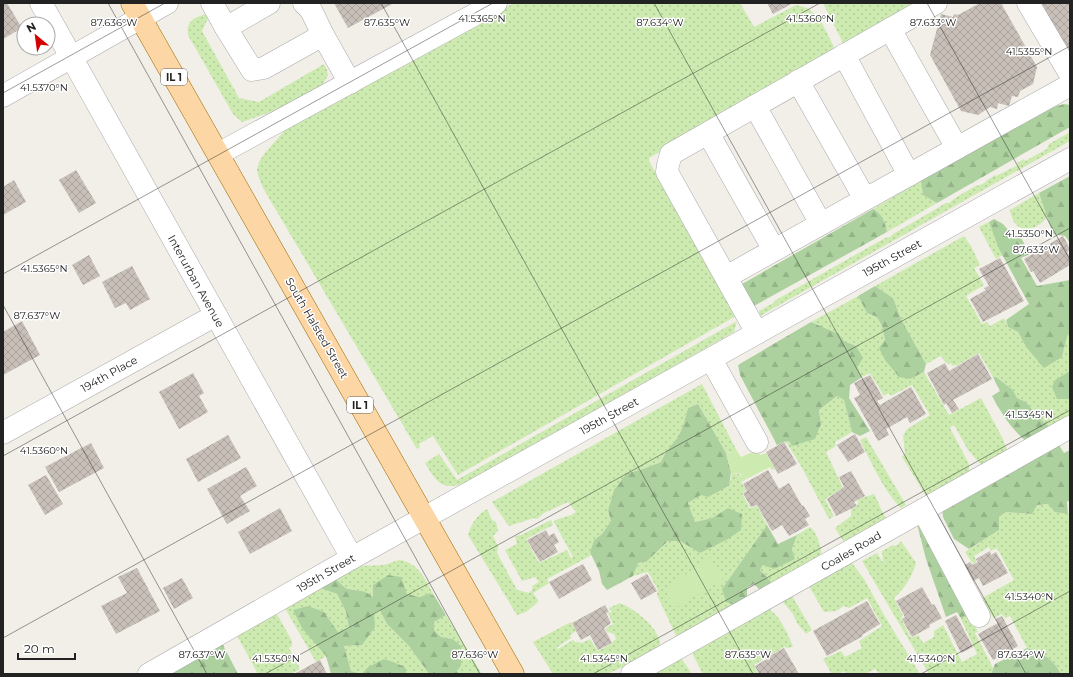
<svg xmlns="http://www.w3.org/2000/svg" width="1073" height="677" font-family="Montserrat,sans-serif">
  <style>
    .grass { fill: url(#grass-dots) }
    .forest { fill: url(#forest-firs) }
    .garden { fill: #cdebb0 }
    .building { fill: url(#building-cross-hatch) }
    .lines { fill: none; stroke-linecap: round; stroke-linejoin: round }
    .minor-casing { stroke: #a9a9a9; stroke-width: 23 }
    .major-casing { stroke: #a06b00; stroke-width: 23 }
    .minor { stroke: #fff; stroke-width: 22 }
    .major { stroke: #fcd6a4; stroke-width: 22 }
    .ticks { fill: none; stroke: #222; stroke-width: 1; stroke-opacity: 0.45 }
    .labels { text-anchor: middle; stroke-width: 3; stroke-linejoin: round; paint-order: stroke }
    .shield { fill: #fff; stroke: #646464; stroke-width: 1 }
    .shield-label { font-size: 10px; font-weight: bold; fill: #222 }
    .street-label { font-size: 11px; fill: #222; stroke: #fff }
    .ticks-label { font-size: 10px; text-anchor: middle; fill: #222; stroke: #fff; stroke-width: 3; stroke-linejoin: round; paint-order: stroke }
  </style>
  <defs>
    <pattern id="grass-dots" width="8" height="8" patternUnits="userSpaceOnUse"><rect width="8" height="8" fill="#cdebb0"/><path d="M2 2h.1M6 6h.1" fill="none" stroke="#b0c997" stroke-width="1.8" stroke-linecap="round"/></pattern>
    <pattern id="forest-firs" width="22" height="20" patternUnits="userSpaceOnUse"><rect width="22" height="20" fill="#add19e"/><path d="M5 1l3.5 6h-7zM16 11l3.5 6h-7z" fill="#95b388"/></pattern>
    <pattern id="building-cross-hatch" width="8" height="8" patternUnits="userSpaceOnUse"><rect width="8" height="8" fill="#c7bfb8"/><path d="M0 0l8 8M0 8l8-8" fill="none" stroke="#aba49e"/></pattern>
  </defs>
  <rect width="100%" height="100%" fill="#f2efe9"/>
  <g class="grass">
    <path d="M514 3H740L754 27 796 5 807 8 819 17 834 47V53L649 158V161L736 316 458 475 433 436 419 444 420 447 417 449 263 188 259 178 257 170 259 162 264 154 286 129 348 92Z"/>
    <path d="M823 3H909L910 5 913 4 845 47Z"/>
    <path d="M206 14H210L202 31 239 98 259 102 324 64 327 70 328 75 322 86 287 105 268 113 242 122 233 114 188 35C186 20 194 18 206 14Z"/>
    <path d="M1070 132V141L760 316 759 311 775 302 774 301 885 238 890 237 893 234 946 203H949L955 198 977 185 978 186 986 182V181L995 175 996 176 1018 165 1017 163 1024 159 1025 161 1047 149 1049 144Z"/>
    <path d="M921 181 923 195 937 203 887 232C885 221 882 214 873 209Z"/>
    <path d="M1039 193 1048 216C1034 234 1014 235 1010 210Z"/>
    <path d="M989 222 1003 255 996 259 979 227Z"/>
    <path d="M964 236 971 246 980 265 974 268 984 285 966 296 982 324 987 322 990 326 1004 318 1008 327 1018 332 1026 347 1062 357 1067 335 1070 333V371L1057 399H1070V417L1051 428 1038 417 1026 402 1017 398 1013 390 996 377H993L979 353 956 366 955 365 952 366 951 363 948 365 946 361 945 362 941 356 926 364 901 319 893 298 875 286Z"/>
    <path d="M858 296 867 313 877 317 882 326 885 340 910 379 924 372 949 415 981 398 1003 439 1008 453 983 467 968 450 954 425 950 428 969 464V473L926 496 902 457 905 453 903 436 907 429 930 415 912 385 891 396 889 393 884 396 870 373 862 377 857 368 862 358 856 346 844 341 839 334 811 322Z"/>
    <path d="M737 321 734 332 473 480C446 491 439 488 425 463L439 454 457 480Z"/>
    <path d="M702 384 737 451 726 453 698 404 688 408C685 419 683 429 677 438 671 446 665 452 661 462L640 470 627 473 608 511 611 521 602 534 594 540 590 552 592 555 547 579 549 583 533 593 538 600 537 603 526 612 517 615 468 535C471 524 477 515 487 509L492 520 496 522 498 531 493 536 498 546 497 553 517 590 529 593 533 589 532 586 539 582 535 577 522 581 505 550 517 544 515 536 521 535 551 520 553 525 526 539 539 563 567 550 571 558 573 557 554 522 555 520 571 515 576 512 568 502 544 513 537 519 534 518 509 526 492 502Z"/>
    <path d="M837 396 844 400 852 432 835 442 836 446 826 452 843 488 825 499 834 516 829 519 801 466 786 442 821 424 819 410Z"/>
    <path d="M866 437 906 505 901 508C885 493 870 460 860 440Z"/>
    <path d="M732 473 738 474 739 473 743 481 741 482 746 490 742 493 750 508 757 506 767 525 722 589 735 605 677 638 657 595 658 590 648 572 633 576 638 563 646 562 668 541H680L700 553 728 508 712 518 695 522 688 503 701 495 729 487Z"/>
    <path d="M874 494C878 500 882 514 887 519L847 542H844L835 528 851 516V510L857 506 859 499Z"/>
    <path d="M1049 504 1070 514V674H1061C1053 659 1043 653 1027 648L1010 616 1005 618 1002 614 994 618 979 600 1014 580 997 548 991 551 989 547 974 556 977 562 973 564 965 552 999 530V517L1006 512 1031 514 1037 505Z"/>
    <path d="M810 527C816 530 823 550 821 556L773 584 760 570 763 565 795 559 792 549 797 535Z"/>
    <path d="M892 538V540L852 563 864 579 884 615 920 674H880L875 669 865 674H846L844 671 839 674H832L823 659 841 651 845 657 862 648 859 641 882 626 867 598 849 608 844 606 836 611 824 612 809 586Z"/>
    <path d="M901 541 916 563C912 577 905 588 894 598L903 616 901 618 911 638 918 635 923 643 934 637V631L943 625 962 662 977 654 960 617 970 616 978 632 975 633 993 668 991 674H929L862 561 877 553 883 563 882 551 893 545 896 546Z"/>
    <path d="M399 560C419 562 426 581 435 597L430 593 420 597 406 594 374 598C363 588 357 592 347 588 343 586 339 582 336 579L361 566 384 565Z"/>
    <path d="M320 588 337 594 346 612 349 628 338 632 324 612 316 643 326 656 316 662 286 610V606Z"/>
    <path d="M791 594 812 630 806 634 797 623 793 614 781 600Z"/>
    <path d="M620 603C634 608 662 630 660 646L630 664 607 674H553L533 642 571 622 576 631 570 635 571 638 556 648 558 649 573 640 575 642 582 643 590 639 598 651 613 643 612 642 616 639 614 634 607 632 606 628 613 624 608 613 612 612 609 608Z"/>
    <path d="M769 609C781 617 787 633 793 646L789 648 784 647 754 665 758 674H703L694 657 693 650Z"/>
    <path d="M380 610 387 624 409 646 429 674H407L405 667H368L362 674 351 671 344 646 362 645 374 613Z"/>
    <path d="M276 613 278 616 292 641V646L289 648 300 669 291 674H258L236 634Z"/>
    <path d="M446 615 482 674H459L457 671 461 666V646L453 639 441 637 434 630V622Z"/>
    <path d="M676 657 682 659 692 674H646Z"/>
  </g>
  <g class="forest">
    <path d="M1064 104 1070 105V127L937 203 923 195 921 181 1053 107Z"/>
    <path d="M1070 176V243L1065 236 1053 234 1039 193Z"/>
    <path d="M873 209C882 214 885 221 887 232L754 306 747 302 742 284Z"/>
    <path d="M994 219 1003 224 1010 232 1021 238 1030 254 1021 258 1037 286 1070 280V333L1067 336 1062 357 1044 368 1026 347 1018 332 1008 327 1006 320 1029 304 999 249 989 222Z"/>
    <path d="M875 286 893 298 901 319 926 364 924 372 910 379 899 377 885 360 879 348 885 340 882 326 877 317 867 313 858 296Z"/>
    <path d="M811 322 839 334 844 341 856 346 863 358 857 368 862 377 850 385 849 398 870 431 860 436 852 432 844 400 837 396 819 410 821 424 815 439 792 446 789 441 784 442 777 445 740 375 738 365Z"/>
    <path d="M1070 371V399H1057L1052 387 1055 380Z"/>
    <path d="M993 377H996L1013 390 1017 398 1026 402 1038 417 1051 428 1027 442C1011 429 1002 414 992 396L1000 391Z"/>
    <path d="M698 404 726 453 731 472 729 486 708 497 701 495 688 503 695 522 712 518 728 508 742 514 741 530 728 539 700 553 680 541H668L646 562 638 563 633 576 607 590 602 584 599 571 590 552 594 540 602 534 611 521 608 511 614 490 627 473 640 470 661 462C665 452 671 446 677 438 683 429 685 419 688 408Z"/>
    <path d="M1057 442 1064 453 1070 450V500L1067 502 1068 514 1055 512 1048 504 1037 505 1032 514 1006 512 999 517V530L969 549 954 539 943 517 942 507Z"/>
    <path d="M917 524 925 529 970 616 960 617 957 612 946 617 926 559Z"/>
    <path d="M767 525 778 544 797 535 792 549 795 559 774 569 763 565 760 570 773 584 761 591 754 584 747 588V598L735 605 726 602 722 589Z"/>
    <path d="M388 575 401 577 407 594 420 597 430 593 435 597 446 615 434 622V630L441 637 453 639 461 646V666L457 671 459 674H429L409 646 387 624 380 610 374 613 375 627 362 645 344 646 351 671 362 674 368 667 384 659 393 662 405 667 407 674H331L326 656 302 628 293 610 308 606 324 612 338 632 349 628 346 612 337 594 320 588 336 579C339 582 343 586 346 588 357 592 363 588 373 597V585Z"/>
    <path d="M222 643 238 674H166Z"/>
    <path d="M1027 648C1043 653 1053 659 1061 674H991L995 664Z"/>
  </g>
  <g class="garden">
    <path d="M732 451H737L741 457C749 454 754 449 761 455L766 453 775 469 772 470 770 467 743 481 740 473H732L731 475V472L726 453H730Z"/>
    <path d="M710 557 723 577 721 581 675 608 665 589Z"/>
  </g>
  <g class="building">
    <path d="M3 3H7L22 28 3 39Z"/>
    <path d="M334 3H394L348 28Z"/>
    <path d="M767 3H793L773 14Z"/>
    <path d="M980 3H1001L1037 67 1033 84 1020 91 1018 97 1012 96 1009 106 998 103 997 109 990 107 978 115 961 111 930 55 941 14 953 17 954 14 958 15Z"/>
    <path d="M1036 3H1070V56Z"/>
    <path d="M76 170 96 203 79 213 59 180Z"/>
    <path d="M14 180 26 202 3 215V187Z"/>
    <path d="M1063 236 1070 249 1067 252 1070 257V265L1040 283 1033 271 1031 272 1024 259Z"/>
    <path d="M89 255 100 276 83 285 72 265Z"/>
    <path d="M1000 258 1024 301 983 322 970 299 986 290 984 288 989 286 979 269Z"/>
    <path d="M132 266 150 299 130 310 126 303 115 308 102 282Z"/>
    <path d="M22 321 40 355 3 375V332Z"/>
    <path d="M978 354 992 379 953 400 959 409 952 413 946 403 944 405 927 373 945 363 949 371Z"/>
    <path d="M193 373 204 393 199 396 208 412 179 429 159 392Z"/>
    <path d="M870 375 883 398 877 401 880 405 911 387 926 414 910 423 907 417 886 429 889 435 878 441 854 398 860 395 854 383Z"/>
    <path d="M855 434 865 452 848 462 837 445Z"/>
    <path d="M228 435 241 458 198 482 186 459Z"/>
    <path d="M784 442 797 464 778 474 766 452Z"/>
    <path d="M91 443 104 468 59 492 45 467Z"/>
    <path d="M246 467 257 486 240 496 250 511 227 524 207 489Z"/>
    <path d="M768 470 779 489 789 483 802 506 803 505 810 516 805 519 809 525 789 536 782 525 772 531 757 505 751 507 743 493 747 491 743 484Z"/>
    <path d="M851 471 865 496 854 502 857 506 836 516 827 499 844 487 839 477Z"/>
    <path d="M46 475 63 504 45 515 28 485Z"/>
    <path d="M280 508 292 531 250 554 238 532Z"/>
    <path d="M546 530 549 536 554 533 559 542 554 545 558 552 540 562 527 540Z"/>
    <path d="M990 551 991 555 996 552 1008 573 983 586 979 578 970 583 961 567 970 562 972 565 978 562 976 559Z"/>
    <path d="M583 564 592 580 559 599 549 582Z"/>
    <path d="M137 568 160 611 116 634 101 606 127 593 118 577Z"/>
    <path d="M647 574 657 591 641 600 631 583Z"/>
    <path d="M182 578 193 598 174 609 163 588Z"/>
    <path d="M922 587 932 605 934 604 942 618 929 625 930 627 912 637 902 619 905 617 896 601Z"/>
    <path d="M867 601 880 624 862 635 863 636 827 656 813 631Z"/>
    <path d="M605 605 609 612 606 613 611 623 604 628 612 643 598 650 590 635 581 640 572 623Z"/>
    <path d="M956 615 973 647 961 653 945 621Z"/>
    <path d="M1002 616 1018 646 993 660 978 634 998 623 996 619Z"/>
    <path d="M784 648 799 674H759L755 666 767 659 766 658Z"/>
    <path d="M320 660 327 674H294Z"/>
  </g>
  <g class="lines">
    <defs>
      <g id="minor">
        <path d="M41 3 352 558"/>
        <path d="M212 3 226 28"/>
        <path d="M269 3 226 28 252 70 264 68 323 35"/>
        <path d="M304 3 311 10 323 35 350 83"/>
        <path d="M1028 3 1070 74"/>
        <path d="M890 29 957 148"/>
        <path d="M844 55 909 175"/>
        <path d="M798 81 865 199"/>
        <path d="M3 96 167 3"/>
        <path d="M755 106 821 224"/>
        <path d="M708 133 774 250"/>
        <path d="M218 154 496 3"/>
        <path d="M726 277 1070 85"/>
        <path d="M757 333 667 172 668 165 671 154 936 3"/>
        <path d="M711 359 757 442"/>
        <path d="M3 433 216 315"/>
        <path d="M923 510 979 616"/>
        <path d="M149 674 352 558 1070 159"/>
        <path d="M632 674 1070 427"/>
      </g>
      <path id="major" d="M132 3 513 674"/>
    </defs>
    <use href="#minor" class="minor-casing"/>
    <use href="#major" class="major-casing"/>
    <use href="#minor" class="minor"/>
    <use href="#major" class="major"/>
  </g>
  <path class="ticks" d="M108 3 480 674M381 3 753 674M654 3 1026 674M927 3 1070 260M3 93 165 3M3 274 493 3M3 305 207 674M3 456 820 3M3 638 1070 46M265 674 1070 228M593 674 1070 410M921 674 1070 591"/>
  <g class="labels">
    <g class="shield">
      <rect x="161" y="69" width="26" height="16" rx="3"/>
      <rect x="347" y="397" width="26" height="16" rx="3"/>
    </g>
    <g class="shield-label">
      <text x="174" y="81">IL 1</text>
      <text x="360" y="409">IL 1</text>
    </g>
    <g class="street-label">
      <text transform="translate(892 258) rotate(-29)" y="4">195th Street</text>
      <text transform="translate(196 281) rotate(61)" y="4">Interurban Avenue</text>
      <text transform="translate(317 328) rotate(60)" y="4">South Halsted Street</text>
      <text transform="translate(109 374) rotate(-29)" y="4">194th Place</text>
      <text transform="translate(609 416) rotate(-29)" y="4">195th Street</text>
      <text transform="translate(851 551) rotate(-30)" y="4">Coales Road</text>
      <text transform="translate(326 573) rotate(-30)" y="4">195th Street</text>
    </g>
  </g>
  <g class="ticks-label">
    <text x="482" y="22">41.5365°N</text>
    <text x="810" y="22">41.5360°N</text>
    <text x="114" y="26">87.636°W</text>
    <text x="387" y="26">87.635°W</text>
    <text x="660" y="26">87.634°W</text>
    <text x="933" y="26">87.633°W</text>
    <text x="1029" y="55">41.5355°N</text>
    <text x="44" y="91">41.5370°N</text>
    <text x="1029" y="237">41.5350°N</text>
    <text x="1036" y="253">87.633°W</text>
    <text x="44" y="272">41.5365°N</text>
    <text x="37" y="319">87.637°W</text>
    <text x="1029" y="418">41.5345°N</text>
    <text x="44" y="454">41.5360°N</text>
    <text x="1029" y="600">41.5340°N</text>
    <text x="202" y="658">87.637°W</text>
    <text x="475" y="658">87.636°W</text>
    <text x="748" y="658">87.635°W</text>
    <text x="1021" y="658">87.634°W</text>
    <text x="276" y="662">41.5350°N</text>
    <text x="604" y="662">41.5345°N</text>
    <text x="931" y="662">41.5340°N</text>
  </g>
  <rect width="1073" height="677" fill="none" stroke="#222222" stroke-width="8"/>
  <g transform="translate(36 36) rotate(331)"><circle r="19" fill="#ffffff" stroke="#a7a7a7"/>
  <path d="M0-3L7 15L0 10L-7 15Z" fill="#d40000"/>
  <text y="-6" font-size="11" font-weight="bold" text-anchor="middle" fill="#222222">N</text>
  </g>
  <path d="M18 653v6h57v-6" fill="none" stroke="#222222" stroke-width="2"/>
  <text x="24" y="653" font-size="12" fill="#222222" stroke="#ffffff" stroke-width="3" paint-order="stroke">20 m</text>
</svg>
